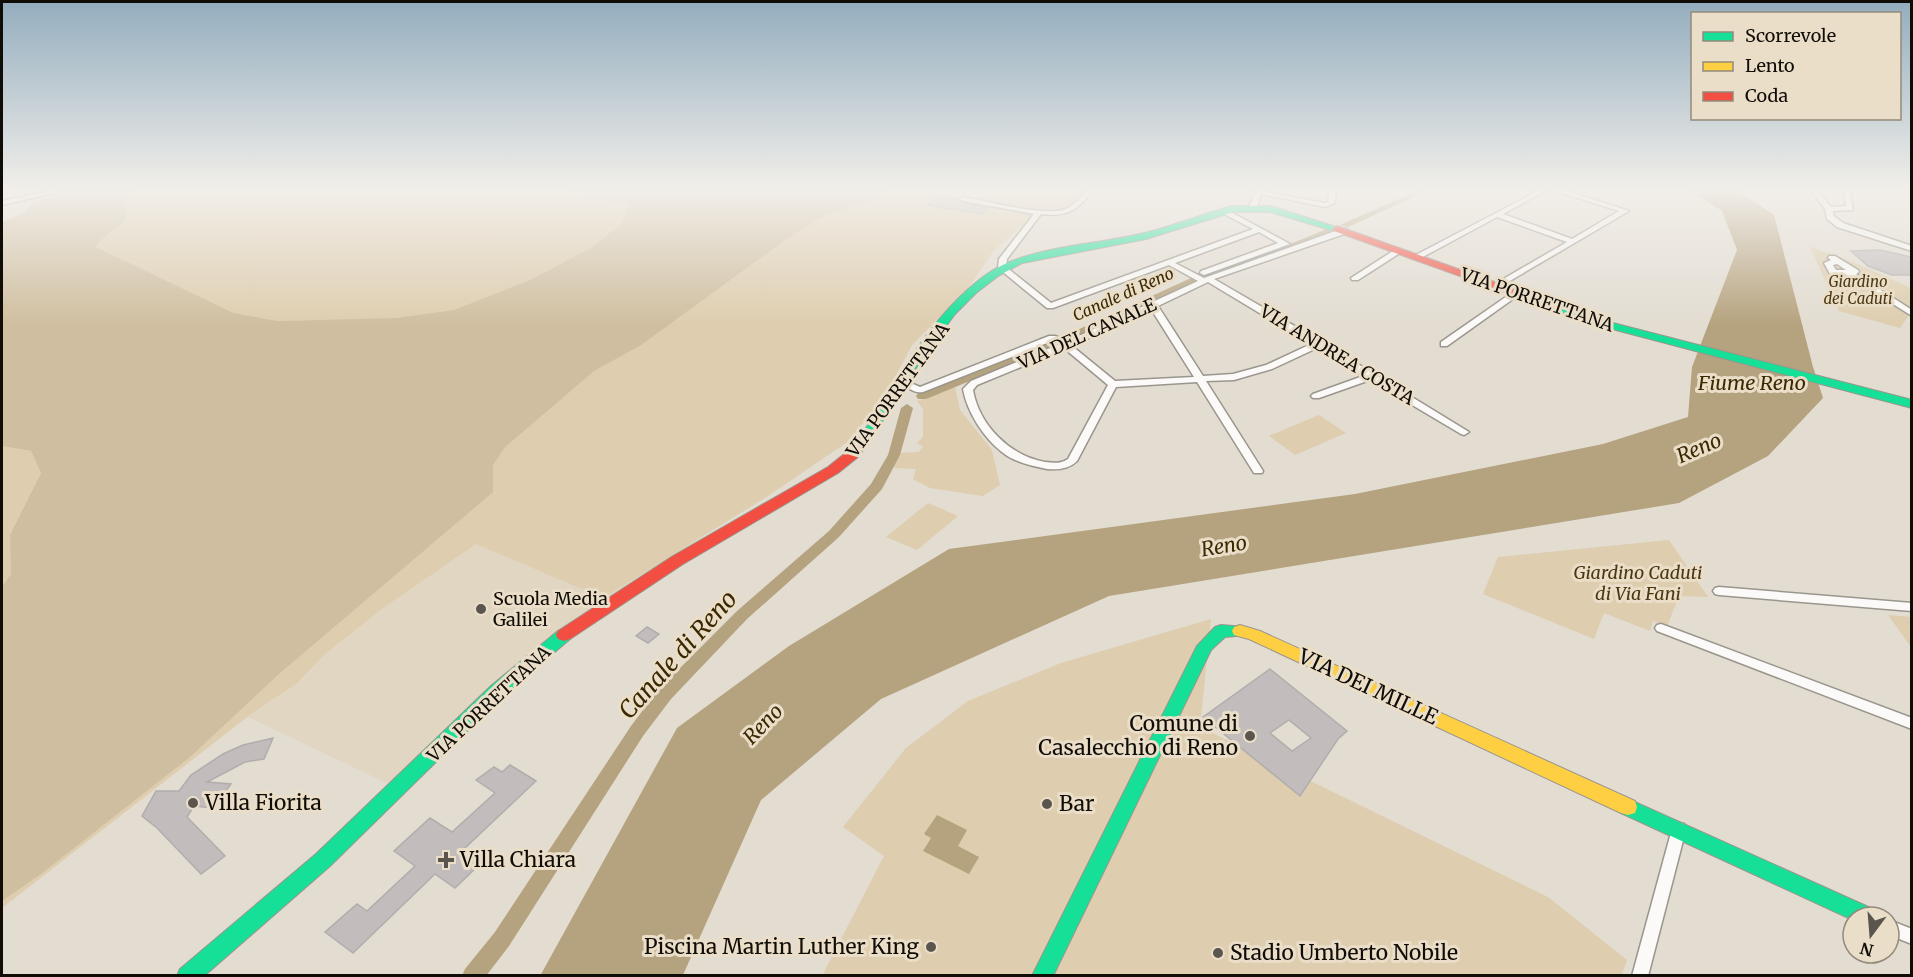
<svg xmlns="http://www.w3.org/2000/svg" width="1913" height="977" font-family="Merriweather,serif">
  <style>
    .built { fill: #e1d6c2 }
    .green { fill: #decdae }
    .forest { fill: #cfbe9f }
    .water { fill: #b5a27e }
    .lines { fill: none; stroke-linecap: round; stroke-linejoin: round }
    .canal { fill: #b5a27e; fill-rule: evenodd }
    .building { fill: #c2bdbc; stroke: #b1adac; stroke-width: 1.5; fill-rule: evenodd }
    .street-casing { stroke: #9a968d; stroke-width: 3 }
    .fast-casing { stroke: #9a968d; stroke-width: 2 }
    .slow-casing { stroke: #9a968d; stroke-width: 2 }
    .jam-casing { stroke: #9a968d; stroke-width: 2 }
    .street { fill: #fbfaf8; fill-rule: evenodd }
    .fast { fill: #16e098; fill-rule: evenodd }
    .slow { fill: #ffcf43; fill-rule: evenodd }
    .jam { fill: #f24e42; fill-rule: evenodd }
    .poi-dot { fill: #5a554d; stroke: #eadec9; stroke-width: 2 }
    .labels { text-anchor: middle; stroke-width: 6; stroke-linejoin: round; paint-order: stroke }
    .far-park-label { font-size: 15px; font-style: italic; fill: #4a3711; stroke: #eadec9 }
    .far-water-label { font-size: 16px; font-style: italic; fill: #3a2800; stroke: #eadec9 }
    .street-label { font-size: 18px; fill: #100c06; stroke: #eadec9 }
    .park-label { font-size: 18px; font-style: italic; fill: #4a3711; stroke: #eadec9 }
    .poi-label { font-size: 18px; fill: #100c06; stroke: #eadec9; text-anchor: start }
    .water-label { font-size: 20px; font-style: italic; fill: #3a2800; stroke: #eadec9 }
    .near-street-label { font-size: 21px; fill: #100c06; stroke: #eadec9 }
    .near-poi-label { font-size: 21px; fill: #100c06; stroke: #eadec9; text-anchor: start }
    .near-water-label { font-size: 24px; font-style: italic; fill: #3a2800; stroke: #eadec9 }
  </style>
  <rect width="100%" height="100%" fill="#e2dcd1"/>
  <path class="built" d="M493 492 680 558 531 661 399 789 238 712Z"/>
  <g class="green">
    <path d="M131 190H1089L1067 211H1038L993 252 969 287 912 345 886 394 849 441 768 496 603 598 476 544 383 608 325 654 296 684 255 711 2 908V446L31 451 41 473 31 495 315 320 278 321 234 313 96 247 101 240 125 221 128 209 124 200Z"/>
    <path d="M1810 247 1851 261 1911 288V312L1900 328 1839 311Z"/>
    <path d="M955 387 960 410 992 450 1000 485 983 496 930 488 913 479 916 469 894 468 898 453 919 452 923 446 917 443 923 437V409L917 401Z"/>
    <path d="M1319 415 1346 433 1295 455 1269 436Z"/>
    <path d="M928 503 958 516 917 550 886 537Z"/>
    <path d="M1669 540 1708 597 1679 596 1667 626 1653 621 1650 631 1604 613 1594 639 1483 594 1498 557Z"/>
    <path d="M1888 615 1911 617V647Z"/>
    <path d="M1211 619 1200 727 1548 897 1627 960 1621 976H822L884 856 843 827 906 748 968 701 1061 663Z"/>
  </g>
  <path class="forest" d="M67 190H131L124 200 128 209 125 221 101 240 96 247 234 313 278 321 397 318 454 310 530 280 589 249 622 224 629 203 592 197 563 190H891L821 218 795 233 641 345 594 371 505 447 493 465V492L280 673 190 757 41 874 2 901V587L11 574 10 535 41 473 31 451 2 446V222L24 213 32 203Z"/>
  <g class="water">
    <path d="M1689 190H1737L1774 215 1813 367 1823 398 1768 456 1679 503 1109 596 881 699 761 800 683 975 540 976 677 728 789 646 949 549 1355 494 1603 444 1688 417 1692 367 1737 250 1722 211Z"/>
    <path d="M937 815 967 830 958 846 979 857 969 874 923 851 931 838 924 834Z"/>
  </g>
  <g class="lines">
    <g class="canal">
      <path d="M1419 190H1429L1348 227 1340 225Z"/>
      <path d="M1327 229 1330 230V234L1295 247 1290 244Z"/>
      <path d="M1284 245 1289 248 1287 250 1207 279H1199L1198 277Z"/>
      <path d="M1191 278 1195 279V283L1072 339 1068 340 1062 337Z"/>
      <path d="M1051 341 1055 342V346L926 399H918L916 396 918 393Z"/>
      <path d="M907 404 913 408 900 455 882 489 839 537 747 619 671 699 643 736 509 946 486 976H462L465 969 495 932 631 726 659 689 737 611 829 531 871 484 888 455 901 408Z"/>
    </g>
  </g>
  <g class="building">
    <path d="M938 195 958 199 963 203 988 208 982 214 928 205Z"/>
    <path d="M1880 250 1911 257V275H1892L1868 266 1851 251Z"/>
    <path d="M647 627 659 634 648 643 636 636Z"/>
    <path d="M1270 669 1347 731 1338 739 1300 796 1203 717ZM1289 720 1311 738 1292 751 1270 733Z"/>
    <path d="M273 738 264 759 245 762 207 782 231 784 213 808 194 806 187 817 225 856 201 874 157 828 142 816 156 791H179L191 775 223 754 243 745Z"/>
    <path d="M510 765 536 781 464 849 483 861 455 888 435 874 353 953 325 932 357 904 367 911 415 866 394 851 430 818 452 832 495 793 476 780 494 767 502 772Z"/>
  </g>
  <g class="lines">
    <defs>
      <g id="street">
        <path d="M55 190H65L2 205V201Z"/>
        <path d="M1087 190H1093C1076 211 1069 217 1041 214L1007 259 1006 267 1051 303 1253 229 1222 213 1221 211 1225 209 1290 244 1204 275 1200 273 1201 271 1278 243 1259 232 1175 263 1204 278 1341 229H1347V233L1214 279 1322 342 1469 432 1464 435 1461 434 1370 380 1319 398H1313L1311 396 1313 394 1363 376 1317 348 1272 369 1234 380 1206 381 1263 471 1262 473H1254L1197 382 1116 387 1077 461C1069 469 1058 470 1047 469 1032 466 1014 462 1002 452 984 438 967 412 963 389L971 381 1060 344 1052 341 923 392C918 393 911 391 908 387L910 385 913 384 920 387 1049 336H1055L1068 341 1198 281 1169 265 1053 308H1047L998 268 999 259 1034 214 963 201 960 199 963 197C986 201 1047 217 1066 209 1075 205 1081 196 1087 190ZM1208 282 1311 344 1266 365 1233 374 1203 376 1158 306ZM1151 309 1194 377 1115 381 1072 346ZM1065 349 1108 385 1068 459C1061 464 1054 463 1045 462 1010 456 979 425 973 390L977 385Z"/>
        <path d="M1256 190 1325 203 1328 202 1330 190H1336L1335 203 1325 207 1261 194 1257 207 1253 209 1249 207Z"/>
        <path d="M1540 190H1547L1503 214 1572 239 1619 211 1556 191 1555 190H1564L1629 211 1496 289H1493V285L1567 242 1497 217 1419 259 1412 257Z"/>
        <path d="M1811 190H1817L1831 207 1846 206 1844 193 1846 190H1852L1850 193 1853 210 1833 211 1834 216 1843 223 1912 246V251L1837 227 1827 219 1825 209Z"/>
        <path d="M1396 249 1403 251 1358 280H1352L1351 278Z"/>
        <path d="M1829 256H1835L1858 270 1859 272 1856 274 1912 310V316L1845 274H1830L1824 263 1831 260 1828 258ZM1837 264 1846 270H1836L1833 265Z"/>
        <path d="M1513 292H1516L1520 294 1447 346H1441V342Z"/>
        <path d="M1719 587 1912 603V611L1719 595 1715 594 1713 591 1715 588Z"/>
        <path d="M1661 624 1912 718V729L1657 631 1655 628 1657 625Z"/>
        <path d="M1679 823 1684 824 1686 829 1648 976H1632L1672 829 1674 824Z"/>
        <path d="M1889 920 1912 929V944L1889 935Z"/>
      </g>
      <g id="fast">
        <path d="M1232 206H1271L1342 229 1337 232 1270 212H1233L1146 239 1022 263 998 276 976 293 955 314 921 360 873 436H865L863 433C899 377 933 311 990 272 1030 246 1098 245 1144 233 1174 226 1202 214 1232 206Z"/>
        <path d="M1553 303 1605 321 1912 400V408L1597 325 1549 308 1548 306Z"/>
        <path d="M1221 625 1246 627 1248 631 1246 635 1225 637 1211 650 1053 976H1032L1197 646 1215 627Z"/>
        <path d="M564 629 570 631 572 635 570 639 503 696 330 866 204 976H177L180 969 316 854 491 686 558 631Z"/>
        <path d="M1628 799 1875 910 1878 917H1853V920L1621 813 1619 807 1621 801Z"/>
      </g>
      <path id="slow" d="M1240 625 1260 631 1635 801 1637 807 1635 813 1628 815 1621 813 1249 639 1234 635 1232 631 1234 627Z"/>
      <g id="jam">
        <path d="M1337 226 1557 304 1558 306 1553 309 1549 308 1334 231 1332 229Z"/>
        <path d="M869 429 873 430 875 433 873 436 858 457 838 473 683 564 570 639 564 641 558 639 556 635 558 631 673 556 828 467 848 451 865 430Z"/>
      </g>
    </defs>
    <use href="#street" class="street-casing"/>
    <use href="#fast" class="fast-casing"/>
    <use href="#slow" class="slow-casing"/>
    <use href="#jam" class="jam-casing"/>
    <use href="#street" class="street"/>
    <use href="#fast" class="fast"/>
    <use href="#slow" class="slow"/>
    <use href="#jam" class="jam"/>
  </g>
  <linearGradient id="sky" x2="0" y2="1"><stop stop-color="#93adbe"/><stop offset="0.58" stop-color="#f2efea"/><stop offset="1" stop-color="#f2efea" stop-opacity="0"/></linearGradient>
  <rect width="1913" height="326" fill="url(#sky)"/>
  <g class="poi-dot">
    <circle cx="481" cy="609" r="6"/>
    <circle cx="1250" cy="736" r="6"/>
    <circle cx="193" cy="803" r="6"/>
    <circle cx="1047" cy="804" r="6"/>
    <path d="M443 851h6v6h6v6h-6v6h-6v-6h-6v-6h6z"/>
    <circle cx="931" cy="947" r="6"/>
    <circle cx="1218" cy="953" r="6"/>
  </g>
  <g class="labels">
    <g class="far-park-label">
      <text x="1858" y="287">Giardino<tspan x="1858" dy="17">dei Caduti</tspan></text>
    </g>
    <g class="far-water-label">
      <text transform="translate(1123 294) rotate(-24)" y="6">Canale di Reno</text>
    </g>
    <g class="street-label">
      <text transform="translate(1537 300) rotate(19)" y="6">VIA PORRETTANA</text>
      <text transform="translate(1087 334) rotate(-24)" y="6">VIA DEL CANALE</text>
      <text transform="translate(1337 355) rotate(31)" y="6">VIA ANDREA COSTA</text>
      <text transform="translate(898 390) rotate(-54)" y="6">VIA PORRETTANA</text>
      <text transform="translate(489 704) rotate(-43)" y="6">VIA PORRETTANA</text>
    </g>
    <g class="park-label">
      <text x="1638" y="579">Giardino Caduti<tspan x="1638" dy="21">di Via Fani</tspan></text>
    </g>
    <g class="poi-label">
      <text x="493" y="605">Scuola Media<tspan x="493" dy="21">Galilei</tspan></text>
    </g>
    <g class="water-label">
      <text x="1752" y="390">Fiume Reno</text>
      <text transform="translate(1699 448) rotate(-23)" y="7">Reno</text>
      <text transform="translate(1224 546) rotate(-9)" y="7">Reno</text>
      <text transform="translate(763 724) rotate(-46)" y="7">Reno</text>
    </g>
    <g class="near-street-label">
      <text transform="translate(1368 687) rotate(25)" y="7">VIA DEI MILLE</text>
    </g>
    <g class="near-poi-label">
      <text x="1238" y="731" text-anchor="end">Comune di<tspan x="1238" dy="24">Casalecchio di Reno</tspan></text>
      <text x="205" y="810">Villa Fiorita</text>
      <text x="1059" y="811">Bar</text>
      <text x="460" y="867">Villa Chiara</text>
      <text x="919" y="954" text-anchor="end">Piscina Martin Luther King</text>
      <text x="1230" y="960">Stadio Umberto Nobile</text>
    </g>
    <g class="near-water-label">
      <text transform="translate(678 655) rotate(-48)" y="8">Canale di Reno</text>
    </g>
  </g>
  <rect width="1913" height="977" fill="none" stroke="#100c06" stroke-width="6"/>
  <rect x="1691" y="12" width="210" height="108" fill="#eadec9" stroke="#938a7b" stroke-width="1.5"/>
  <rect x="1703" y="32" width="30" height="9" fill="#16e098" stroke="#938a7b" stroke-width="1.5"/>
  <text x="1745" y="42" font-size="18" fill="#100c06">Scorrevole</text>
  <rect x="1703" y="62" width="30" height="9" fill="#ffcf43" stroke="#938a7b" stroke-width="1.5"/>
  <text x="1745" y="72" font-size="18" fill="#100c06">Lento</text>
  <rect x="1703" y="92" width="30" height="9" fill="#f24e42" stroke="#938a7b" stroke-width="1.5"/>
  <text x="1745" y="102" font-size="18" fill="#100c06">Coda</text>
  <g transform="translate(1871 935) rotate(196)"><circle r="28" fill="#eadec9" stroke="#938a7b" stroke-width="1.5"/>
  <path d="M0-4.5L10 22L0 15L-10 22Z" fill="#5a554d"/>
  <text y="-9" font-size="16" font-weight="bold" text-anchor="middle" fill="#100c06">N</text>
  </g>
</svg>
